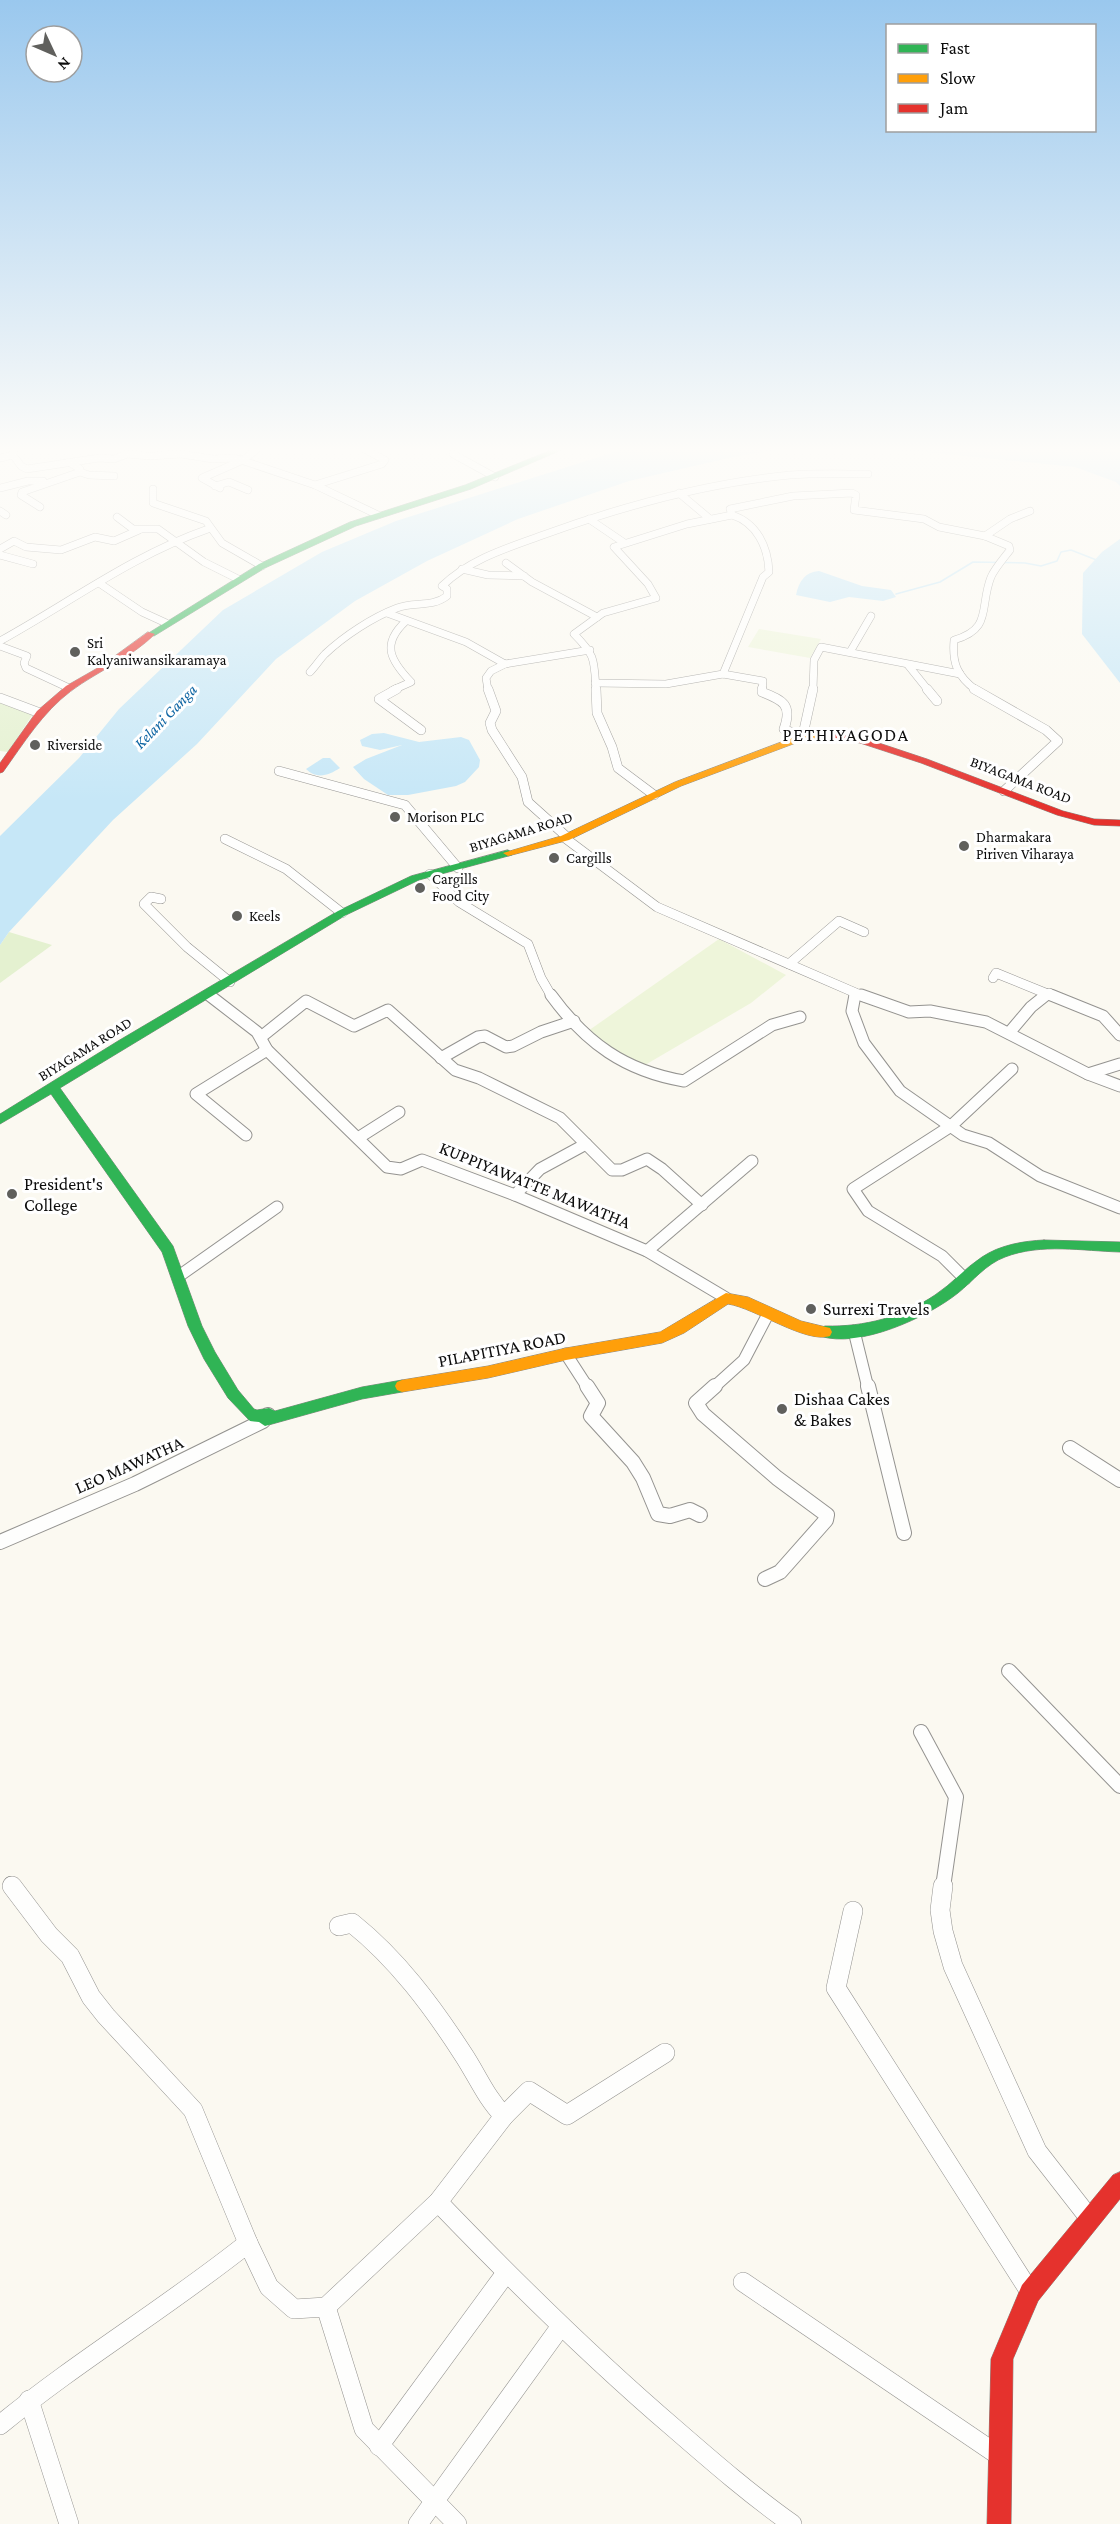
<svg xmlns="http://www.w3.org/2000/svg" width="1120" height="2524" font-family="'Crimson Pro',serif">
  <style>
    .green { fill: #e4f1d0 }
    .pitch { fill: #eef5da }
    .water { fill: #c6e7f7 }
    .lines { fill: none; stroke-linecap: round; stroke-linejoin: round }
    .stream { stroke: #c6e7f7; stroke-width: 1.5 }
    .street-far4-casing { stroke: #949390; stroke-width: 8 }
    .street-far3-casing { stroke: #949390; stroke-width: 10 }
    .street-far2-casing { stroke: #949390; stroke-width: 13 }
    .street-far1-casing { stroke: #949390; stroke-width: 16 }
    .street-casing { stroke: #949390; stroke-width: 20 }
    .fast-casing { stroke: #8b8a86; stroke-width: 1 }
    .slow-casing { stroke: #8b8a86; stroke-width: 1 }
    .jam-casing { stroke: #8b8a86; stroke-width: 1 }
    .street-far4 { stroke: #fefefd; stroke-width: 7 }
    .street-far3 { stroke: #fefefd; stroke-width: 9 }
    .street-far2 { stroke: #fefefd; stroke-width: 11 }
    .street-far1 { stroke: #fefefd; stroke-width: 14 }
    .street { stroke: #fefefd; stroke-width: 19 }
    .fast { fill: #30b455; fill-rule: evenodd }
    .slow { fill: #ff9f0a; fill-rule: evenodd }
    .jam { fill: #e5322d; fill-rule: evenodd }
    .poi-dot { fill: #60605d; stroke: #fff; stroke-width: 2 }
    .labels { text-anchor: middle; stroke-width: 6; stroke-linejoin: round; paint-order: stroke }
    .far-poi-label { font-size: 15px; fill: #0d0d0d; stroke: #fff; text-anchor: start }
    .far-street-label { font-size: 15px; fill: #0d0d0d; stroke: #fff }
    .far-water-label { font-size: 16px; font-style: italic; fill: #1167a4; stroke: #fff }
    .far-quarter-label { font-size: 18px; letter-spacing: 1.5px; fill: #0d0d0d; stroke: #fff }
    .poi-label { font-size: 18px; fill: #0d0d0d; stroke: #fff; text-anchor: start }
    .street-label { font-size: 18px; fill: #0d0d0d; stroke: #fff }
  </style>
  <rect width="100%" height="100%" fill="#fbf9f1"/>
  <g class="green">
    <path d="M0 701 33 714 8 752 0 751Z"/>
    <path d="M9 932 52 945 0 983V945Z"/>
  </g>
  <g class="pitch">
    <path d="M759 629 821 639 810 658 748 647Z"/>
    <path d="M719 939 786 975 751 1003 645 1065 617 1055 588 1031Z"/>
  </g>
  <g class="water">
    <path d="M624 449H783L733 457 629 481 518 519 427 561 355 601 276 659 197 744 113 820 9 932 0 945V836L79 758 119 709 223 610 322 552 396 521Z"/>
    <path d="M875 449H1099L1120 453V486L1116 482 1075 467 925 452Z"/>
    <path d="M1120 539V683L1082 634 1083 573 1102 552Z"/>
    <path d="M819 571 862 586 891 590 896 597 883 601 849 597 830 602 796 595C799 581 805 572 819 571Z"/>
    <path d="M384 733 419 742 461 737 469 740 480 760 479 767 465 782 456 786 408 795H388L364 779 353 767 366 759 402 745 380 750 362 746 360 740 372 734Z"/>
    <path d="M323 758H330L340 768C329 775 317 780 306 769Z"/>
  </g>
  <g class="lines">
    <path class="stream" d="M896 594 940 582 973 562 1025 563 1041 566 1057 561 1061 552 1071 550 1099 561"/>
    <defs>
      <g id="street-far4">
        <path d="M14 449 13 455 21 466 27 469 99 458 114 459 127 454 150 456 181 454 213 459 235 458 315 485 378 515"/>
        <path d="M453 454 495 477"/>
        <path d="M0 458 13 455"/>
        <path d="M80 472 89 475 114 476"/>
        <path d="M315 485 382 464 385 460 364 449"/>
        <path d="M215 486 229 482 248 490"/>
        <path d="M0 488 28 481H43"/>
        <path d="M220 488 202 478 243 460 257 449"/>
        <path d="M153 489V503L206 521 222 543 262 566"/>
        <path d="M679 493 710 519"/>
        <path d="M40 507 21 495 22 492 80 472V469L69 462"/>
        <path d="M0 511 6 515"/>
        <path d="M117 517 133 529H158L204 562 238 579"/>
        <path d="M589 519 623 542"/>
        <path d="M985 536 1010 519 1030 511"/>
        <path d="M0 549 14 541 26 547 61 550 95 537 114 541 139 530"/>
        <path d="M0 555 33 564"/>
        <path d="M506 563 532 582 597 617"/>
        <path d="M462 569 488 575 524 576"/>
        <path d="M99 583 142 612 166 623"/>
        <path d="M387 613 466 642 505 664 590 650"/>
        <path d="M0 641C69 603 133 555 208 529"/>
        <path d="M0 646 27 656 24 663 26 668 69 688"/>
        <path d="M850 652 871 616"/>
        <path d="M908 665 928 690"/>
        <path d="M310 672C316 666 320 659 325 654 344 636 373 617 397 608 414 601 432 608 447 596V589L442 586C470 559 507 548 543 535 623 506 705 483 790 475 816 473 842 474 868 474"/>
        <path d="M723 674 763 577 769 572C768 547 757 523 732 515L730 509 793 496 852 493 856 495 854 510 924 519 939 527 985 536 1009 546 1010 550C1004 558 995 568 991 577 979 607 993 629 954 640 952 663 957 676 976 690"/>
        <path d="M595 683 666 684 723 674 763 681 762 690"/>
        <path d="M393 690 411 682C390 660 381 644 406 621"/>
        <path d="M488 690 486 678 491 671 505 664"/>
        <path d="M596 690C594 660 596 656 574 634L603 613 656 598 648 584 614 547 687 524 732 515"/>
        <path d="M813 690 814 660 821 647 960 674"/>
      </g>
      <g id="street-far3">
        <path d="M397 689 379 699 421 730"/>
        <path d="M488 689 496 711 490 723 492 730 522 777 528 802 567 837"/>
        <path d="M596 689 597 713 612 747 618 768 654 795"/>
        <path d="M762 689V692C782 700 793 704 784 729L802 737"/>
        <path d="M927 689 937 701"/>
        <path d="M974 689 1046 730 1058 741 1004 791"/>
        <path d="M0 698 40 713"/>
        <path d="M808 735 804 730 813 689"/>
        <path d="M279 771 405 805 458 868"/>
        <path d="M565 838 657 907 865 997"/>
        <path d="M225 839 286 869 342 913"/>
        <path d="M430 874 459 902 528 944 541 978 552 997"/>
        <path d="M161 899 151 897 144 904 187 947 230 982"/>
        <path d="M789 964 839 921 864 932"/>
        <path d="M993 978 996 973 1055 997"/>
        <path d="M209 995 211 997"/>
        <path d="M854 997 855 993"/>
        <path d="M1044 997 1049 993"/>
      </g>
      <g id="street-far2">
        <path d="M209 995 257 1032 267 1050 387 1167 401 1169 422 1160 515 1195 647 1251 726 1298"/>
        <path d="M551 995C586 1043 625 1071 684 1081L772 1025 800 1017"/>
        <path d="M855 995 852 1011 864 1043 900 1091 963 1135 989 1143 1040 1176 1120 1208"/>
        <path d="M861 995 909 1012 930 1011 986 1022 1088 1074 1120 1086"/>
        <path d="M1051 995 1103 1016 1120 1035"/>
        <path d="M1009 1033 1031 1007 1046 995"/>
        <path d="M261 1037 306 1001 354 1026 388 1010 455 1070 479 1078 560 1118 612 1170H622L647 1159 662 1169 702 1205"/>
        <path d="M441 1058 478 1037 485 1036 506 1047 513 1046 541 1032 574 1021"/>
        <path d="M1088 1074 1120 1064"/>
        <path d="M246 1135 196 1094 267 1050"/>
        <path d="M358 1138 399 1112"/>
        <path d="M515 1195 540 1169 586 1144"/>
        <path d="M647 1251 752 1161"/>
        <path d="M179 1276 277 1207"/>
        <path d="M965 1279 942 1256 868 1211 853 1189 951 1126 1012 1069"/>
        <path d="M854 1331 868 1388"/>
        <path d="M566 1354 588 1388"/>
        <path d="M713 1388 744 1360 768 1314"/>
      </g>
      <g id="street-far1">
        <path d="M587 1386 598 1403 591 1416 633 1462 643 1478 658 1514 670 1516 690 1510 700 1515"/>
        <path d="M715 1386 696 1403 703 1414 777 1478 827 1515 826 1520 780 1572 765 1579"/>
        <path d="M868 1386 904 1533"/>
        <path d="M1070 1448 1120 1480"/>
        <path d="M0 1542 135 1484 263 1421 268 1415"/>
        <path d="M1009 1671 1120 1786"/>
        <path d="M921 1732 956 1797 943 1887"/>
        <path d="M11 1884 13 1887"/>
      </g>
      <g id="street">
        <path d="M12 1886 49 1935 70 1956 91 1997 106 2016 193 2110 248 2243"/>
        <path d="M943 1886 940 1910 943 1931 953 1966 1037 2151 1090 2219"/>
        <path d="M853 1911 836 1988 1030 2292"/>
        <path d="M339 1926 352 1923C397 1959 432 2006 463 2054 477 2075 486 2098 504 2116"/>
        <path d="M438 2202C514 2281 592 2358 675 2429 713 2462 751 2495 792 2524"/>
        <path d="M743 2282 998 2455"/>
        <path d="M326 2307 364 2429 457 2524"/>
        <path d="M29 2400 69 2524"/>
        <path d="M0 2425C79 2360 168 2307 248 2243L269 2287 294 2309 326 2307 438 2202 504 2116 529 2091 567 2115 665 2053"/>
        <path d="M379 2446 506 2273"/>
        <path d="M418 2524 561 2326"/>
      </g>
      <g id="fast">
        <path d="M554 449H564L471 489 356 526 265 568 154 636 147 634 259 564 350 522 465 485Z"/>
        <path d="M508 850 513 853 512 855 419 880 346 915 60 1088 173 1246 202 1326 215 1352 238 1390 254 1409 257 1410 269 1408 275 1411 362 1387 402 1380 407 1382 409 1386 407 1390 402 1392 362 1399 265 1426 259 1422 250 1421 228 1398 204 1359 188 1326 162 1252 51 1094 0 1124V1114L118 1041 338 911 411 876Z"/>
        <path d="M1044 1240 1120 1242V1252C1083 1251 1041 1243 1005 1257 986 1264 973 1281 958 1293 928 1317 859 1349 820 1336L818 1332 820 1328 825 1326C865 1327 902 1317 935 1295 952 1284 965 1268 982 1257 1000 1245 1023 1241 1044 1240Z"/>
      </g>
      <g id="slow">
        <path d="M808 732 825 733 830 736 825 739 809 738 681 786 569 840 508 856 503 853 561 836 675 782Z"/>
        <path d="M726 1293 748 1297 801 1321 830 1328 832 1332 830 1336C806 1344 755 1308 728 1304L684 1333 662 1343 566 1360 488 1378 402 1392 397 1390 395 1386 397 1382 402 1380 488 1366 566 1348 660 1332Z"/>
      </g>
      <g id="jam">
        <path d="M148 632 155 634C131 658 98 671 71 691 42 713 24 743 3 772L0 773V763L37 711 66 686 101 666Z"/>
        <path d="M825 733 864 738 927 759 1063 811 1094 819 1120 820V826L1094 825 1057 815 921 763 860 743 822 738V734Z"/>
        <path d="M1120 2172V2199L1038 2301 1013 2359 1011 2524H987L991 2359 1022 2285 1113 2175Z"/>
      </g>
    </defs>
    <use href="#street-far4" class="street-far4-casing"/>
    <use href="#street-far3" class="street-far3-casing"/>
    <use href="#street-far2" class="street-far2-casing"/>
    <use href="#street-far1" class="street-far1-casing"/>
    <use href="#street" class="street-casing"/>
    <use href="#fast" class="fast-casing"/>
    <use href="#slow" class="slow-casing"/>
    <use href="#jam" class="jam-casing"/>
    <use href="#street-far4" class="street-far4"/>
    <use href="#street-far3" class="street-far3"/>
    <use href="#street-far2" class="street-far2"/>
    <use href="#street-far1" class="street-far1"/>
    <use href="#street" class="street"/>
    <use href="#fast" class="fast"/>
    <use href="#slow" class="slow"/>
    <use href="#jam" class="jam"/>
  </g>
  <linearGradient id="sky" x2="0" y2="1"><stop stop-color="#9ac8ee"/><stop offset="0.56" stop-color="#fdfcf9"/><stop offset="1" stop-color="#fdfcf9" stop-opacity="0"/></linearGradient>
  <rect width="1120" height="803" fill="url(#sky)"/>
  <g class="poi-dot">
    <circle cx="75" cy="652" r="6"/>
    <circle cx="35" cy="745" r="6"/>
    <circle cx="395" cy="817" r="6"/>
    <circle cx="964" cy="846" r="6"/>
    <circle cx="554" cy="858" r="6"/>
    <circle cx="420" cy="888" r="6"/>
    <circle cx="237" cy="916" r="6"/>
    <circle cx="12" cy="1194" r="6"/>
    <circle cx="811" cy="1309" r="6"/>
    <circle cx="782" cy="1409" r="6"/>
  </g>
  <g class="labels">
    <g class="far-poi-label">
      <text x="87" y="648">Sri<tspan x="87" dy="17">Kalyaniwansikaramaya</tspan></text>
      <text x="47" y="750">Riverside</text>
      <text x="407" y="822">Morison PLC</text>
      <text x="976" y="842">Dharmakara<tspan x="976" dy="17">Piriven Viharaya</tspan></text>
      <text x="566" y="863">Cargills</text>
      <text x="432" y="884">Cargills<tspan x="432" dy="17">Food City</tspan></text>
      <text x="249" y="921">Keels</text>
    </g>
    <g class="far-street-label">
      <text transform="translate(1021 780) rotate(21)" y="5">BIYAGAMA ROAD</text>
      <text transform="translate(521 832) rotate(-17)" y="5">BIYAGAMA ROAD</text>
      <text transform="translate(85 1049) rotate(-32)" y="5">BIYAGAMA ROAD</text>
    </g>
    <g class="far-water-label">
      <text transform="translate(165 716) rotate(-46)" y="6">Kelani Ganga</text>
    </g>
    <g class="far-quarter-label">
      <text x="846" y="741">PETHIYAGODA</text>
    </g>
    <g class="poi-label">
      <text x="24" y="1190">President's<tspan x="24" dy="21">College</tspan></text>
      <text x="823" y="1315">Surrexi Travels</text>
      <text x="794" y="1405">Dishaa Cakes<tspan x="794" dy="21">&amp; Bakes</tspan></text>
    </g>
    <g class="street-label">
      <text transform="translate(535 1185) rotate(22)" y="6">KUPPIYAWATTE MAWATHA</text>
      <text transform="translate(502 1349) rotate(-11)" y="6">PILAPITIYA ROAD</text>
      <text transform="translate(129 1465) rotate(-24)" y="6">LEO MAWATHA</text>
    </g>
  </g>
  <rect x="886" y="24" width="210" height="108" fill="#ffffff" stroke="#9e9e9e" stroke-width="1.5"/>
  <rect x="898" y="44" width="30" height="9" fill="#30b455" stroke="#9e9e9e" stroke-width="1.5"/>
  <text x="940" y="54" font-size="18" fill="#0d0d0d">Fast</text>
  <rect x="898" y="74" width="30" height="9" fill="#ff9f0a" stroke="#9e9e9e" stroke-width="1.5"/>
  <text x="940" y="84" font-size="18" fill="#0d0d0d">Slow</text>
  <rect x="898" y="104" width="30" height="9" fill="#e5322d" stroke="#9e9e9e" stroke-width="1.5"/>
  <text x="940" y="114" font-size="18" fill="#0d0d0d">Jam</text>
  <g transform="translate(54 54) rotate(134)"><circle r="28" fill="#ffffff" stroke="#9e9e9e" stroke-width="1.5"/>
  <path d="M0-4.5L10 22L0 15L-10 22Z" fill="#60605d"/>
  <text y="-9" font-size="16" font-weight="bold" text-anchor="middle" fill="#0d0d0d">N</text>
  </g>
</svg>
